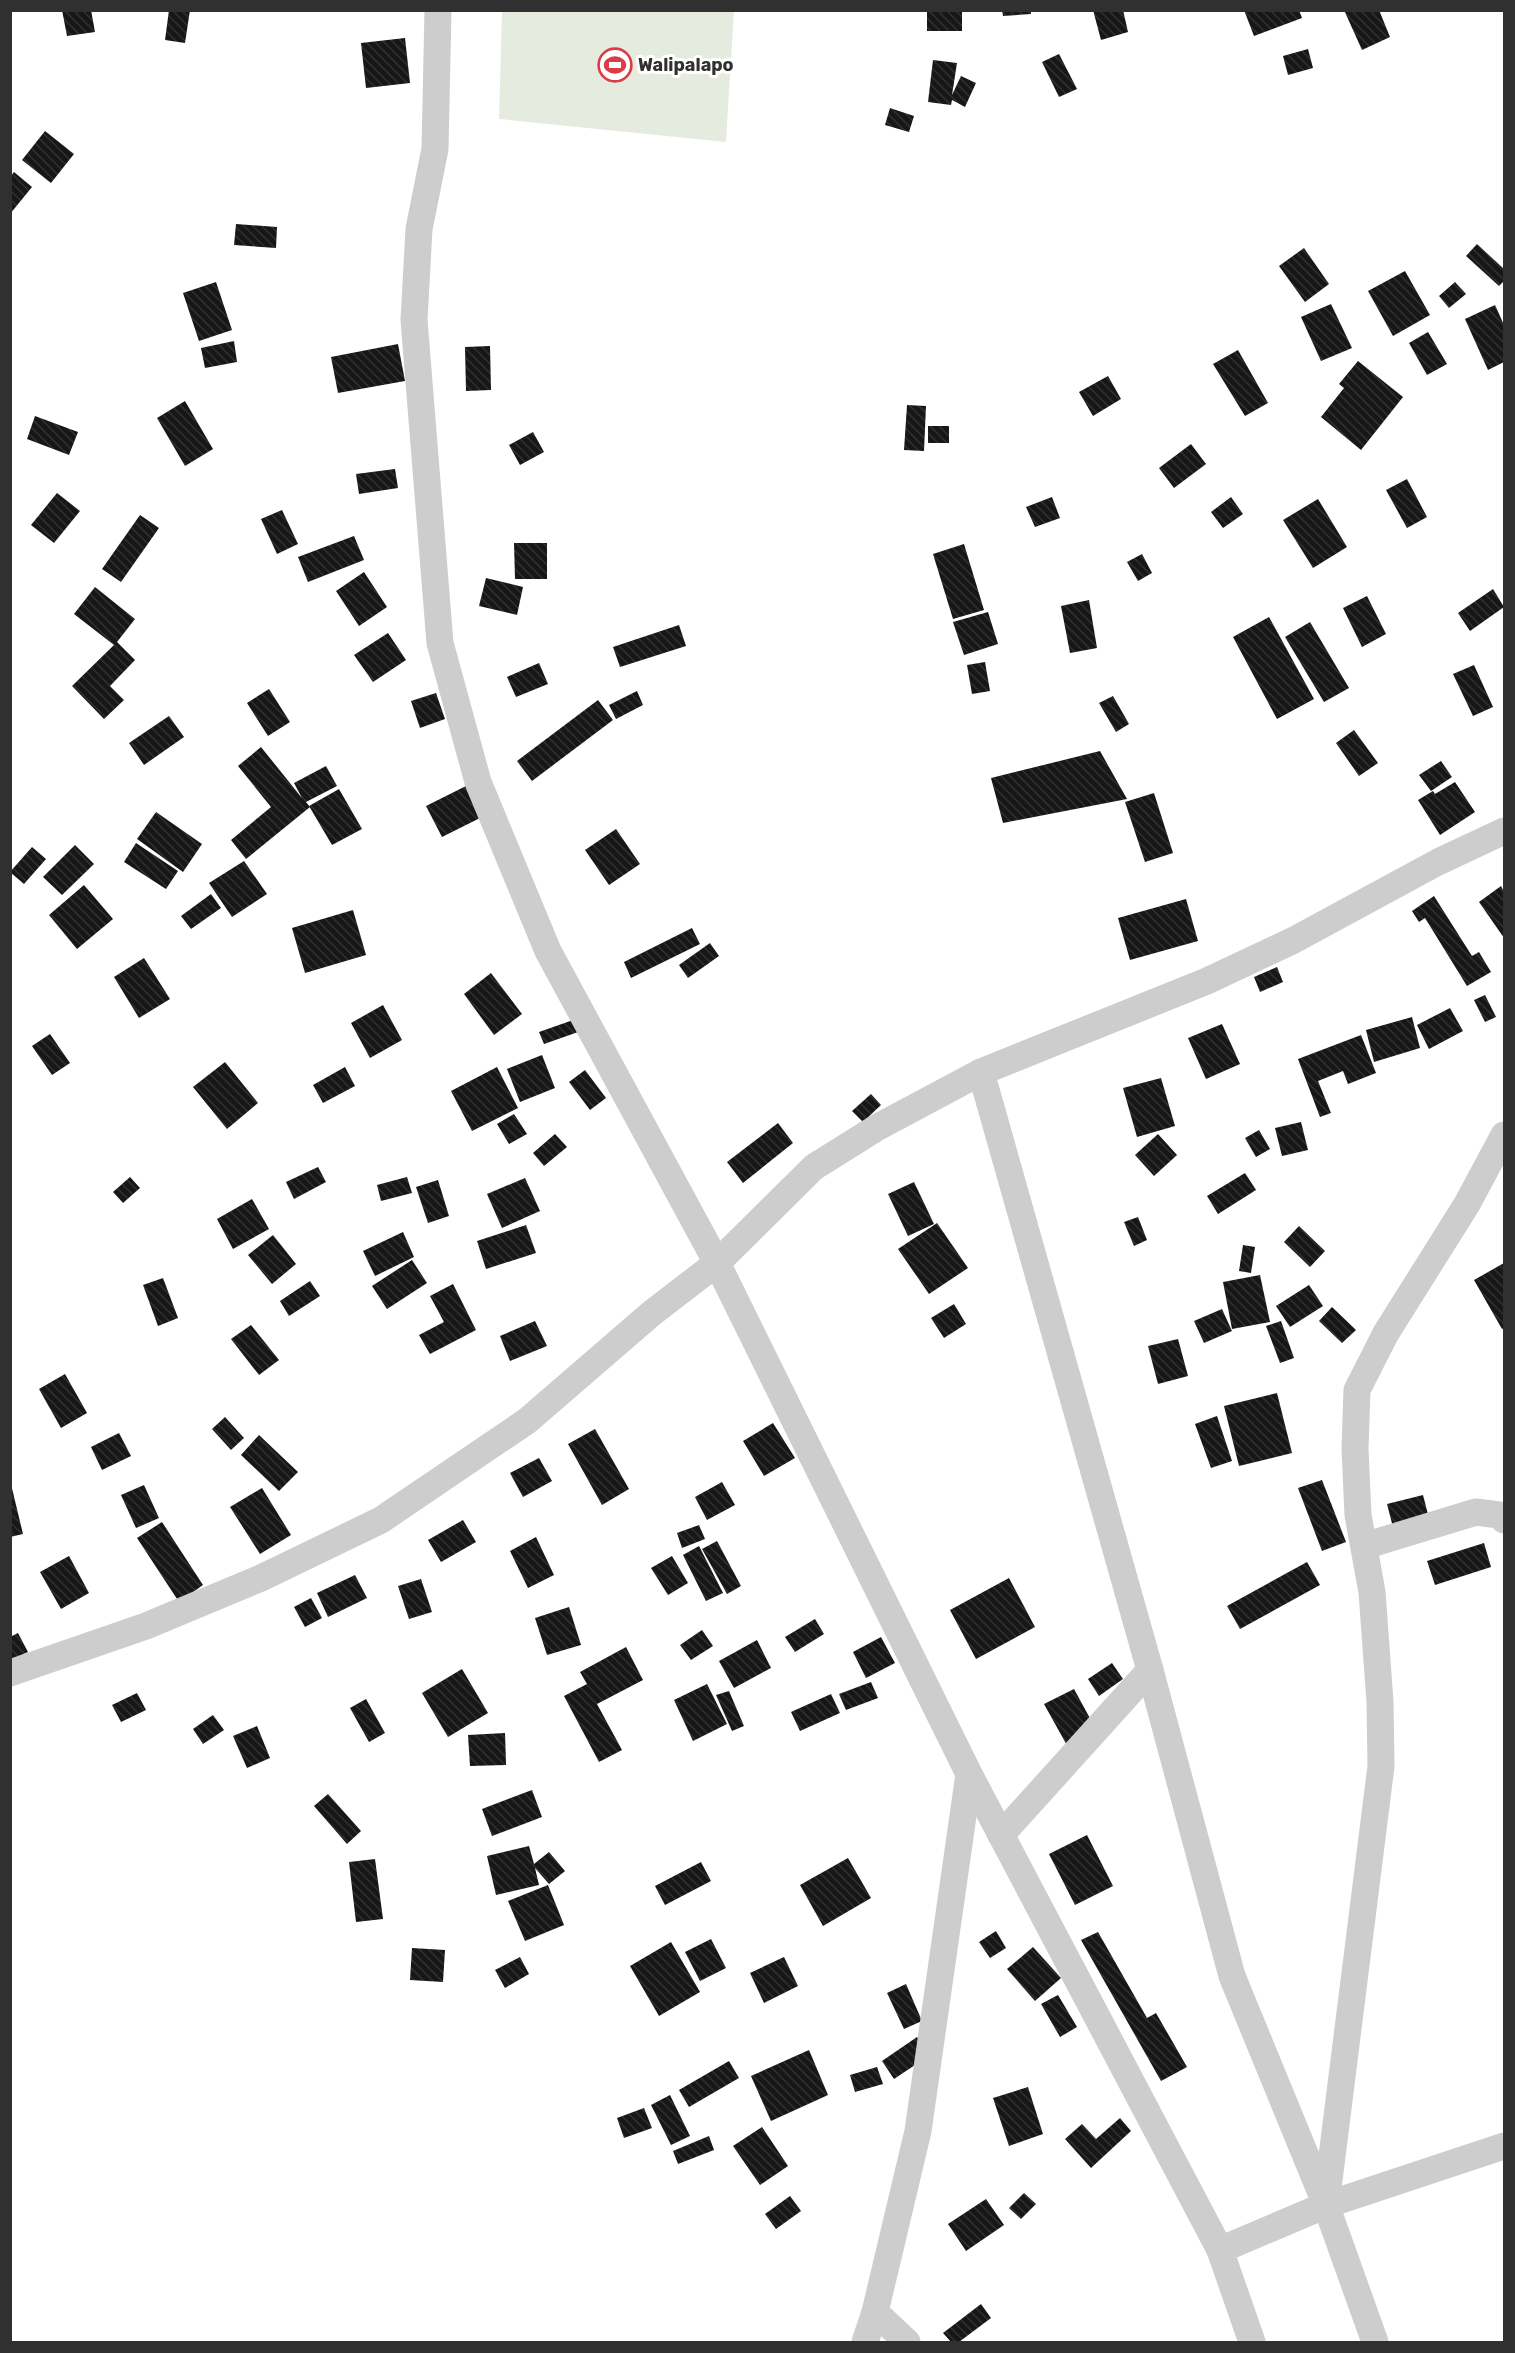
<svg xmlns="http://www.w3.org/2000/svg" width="1515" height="2353" font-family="Rubik,sans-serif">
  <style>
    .pitch { fill: #e5ecdf }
    .building { fill: url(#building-back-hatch) }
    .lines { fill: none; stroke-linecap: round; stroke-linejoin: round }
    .street { stroke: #cdcdcd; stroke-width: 27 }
    .labels { text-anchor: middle; stroke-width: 6; stroke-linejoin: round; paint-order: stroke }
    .poi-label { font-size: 18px; font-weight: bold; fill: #303030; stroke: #fff; text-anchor: start }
  </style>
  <defs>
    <pattern id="building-back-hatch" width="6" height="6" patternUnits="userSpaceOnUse" patternTransform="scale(1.5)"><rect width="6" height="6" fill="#171717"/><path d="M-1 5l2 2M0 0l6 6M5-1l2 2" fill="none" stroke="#303030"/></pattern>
  </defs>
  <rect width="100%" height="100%" fill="#fff"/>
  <path class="pitch" d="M502 11H734L726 142 499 119Z"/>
  <g class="building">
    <path d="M62 10H91L95 32 67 36Z"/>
    <path d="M169 10H190L185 43 165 40Z"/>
    <path d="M1002 10H1031V14L1003 16Z"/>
    <path d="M1093 10H1123L1128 32 1101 40Z"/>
    <path d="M1244 10H1299L1302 18 1254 36Z"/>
    <path d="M1344 10H1379L1390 37 1362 50Z"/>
    <rect x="927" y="11" width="35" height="20"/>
    <path d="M405 38 410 83 366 88 361 43Z"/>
    <path d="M1308 49 1313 68 1288 75 1283 56Z"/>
    <path d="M1059 54 1077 89 1059 97 1042 62Z"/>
    <path d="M933 60 957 63 952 95 961 76 976 83 965 107 952 100 951 105 928 102Z"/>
    <path d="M890 108 914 116 909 132 885 125Z"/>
    <path d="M45 131 74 154 51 183 22 160Z"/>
    <path d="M14 172 32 187 10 214V177Z"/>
    <path d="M236 224 277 227 276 248 234 245Z"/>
    <path d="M1477 244 1504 269V281L1499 286 1466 256Z"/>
    <path d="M1304 248 1329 284 1305 302 1279 266Z"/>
    <path d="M1405 271 1430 315 1393 336 1368 291Z"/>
    <path d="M216 282 232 330 199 341 183 293Z"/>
    <path d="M1455 282 1466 294 1449 308 1439 296Z"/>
    <path d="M1331 304 1352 348 1321 361 1301 317Z"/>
    <path d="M1495 305 1504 325V362L1488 370 1465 319Z"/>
    <path d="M1428 332 1447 364 1427 375 1409 343Z"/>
    <path d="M234 341 237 362 205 368 201 348Z"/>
    <path d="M398 344 405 381 338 393 331 357Z"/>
    <path d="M490 346 491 390 466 391 465 347Z"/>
    <path d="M1238 350 1268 403 1245 416 1213 364Z"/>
    <path d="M1358 361 1403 397 1361 450 1321 417 1344 388 1339 384Z"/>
    <path d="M1108 376 1121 399 1093 416 1079 392Z"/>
    <path d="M185 401 213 449 185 466 157 418Z"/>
    <path d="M907 405 926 406 924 451 904 450Z"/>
    <path d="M35 416 78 432 69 455 27 439Z"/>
    <rect x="928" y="426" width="21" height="17"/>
    <path d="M533 432 544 452 520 465 509 445Z"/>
    <path d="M1191 444 1206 464 1174 488 1159 468Z"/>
    <path d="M395 469 398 488 359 494 356 474Z"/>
    <path d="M1407 479 1427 517 1407 528 1386 490Z"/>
    <path d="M57 493 80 511 54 543 31 525Z"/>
    <path d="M1052 497 1060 518 1035 527 1026 507Z"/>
    <path d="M1231 497 1243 514 1223 528 1211 512Z"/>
    <path d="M1318 499 1347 547 1313 568 1283 520Z"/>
    <path d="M282 510 298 544 277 554 261 519Z"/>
    <path d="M140 515 159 528 121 582 102 569Z"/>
    <path d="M354 536 364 560 308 582 298 557Z"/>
    <path d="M514 543H547V579H515Z"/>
    <path d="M964 544 984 610 953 619 933 554Z"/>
    <path d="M1142 554 1152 573 1138 581 1127 562Z"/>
    <path d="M364 572 387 607 359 626 336 591Z"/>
    <path d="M486 578 523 587 517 615 479 606Z"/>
    <path d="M95 587 135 619 117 642 135 660 110 686 124 700 104 719 72 686 114 645 74 614Z"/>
    <path d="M1493 589 1504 607 1470 631 1458 613Z"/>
    <path d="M1367 596 1386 634 1362 647 1343 608Z"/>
    <path d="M1089 600 1097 648 1070 653 1061 606Z"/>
    <path d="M988 612 998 644 964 655 953 622Z"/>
    <path d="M1269 617 1314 699 1277 719 1233 637Z"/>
    <path d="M1310 622 1349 688 1324 702 1285 637Z"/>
    <path d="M679 625 686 646 620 667 613 647Z"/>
    <path d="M388 633 406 660 373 682 354 655Z"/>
    <path d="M985 662 990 691 972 694 967 665Z"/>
    <path d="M539 663 548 684 516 697 507 677Z"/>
    <path d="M1474 665 1493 707 1473 716 1453 674Z"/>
    <path d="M269 689 290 722 268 736 247 703Z"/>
    <path d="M637 691 643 705 616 719 609 705Z"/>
    <path d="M436 693 445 719 420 728 411 701Z"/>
    <path d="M1113 696 1129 724 1116 732 1099 703Z"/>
    <path d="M598 700 613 720 532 781 517 761Z"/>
    <path d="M169 716 184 737 144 765 129 743Z"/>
    <path d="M1354 730 1378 763 1359 776 1336 743Z"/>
    <path d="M261 747 302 798 294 783 326 766 337 786 306 802 310 807 246 859 231 840 271 807 238 766Z"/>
    <path d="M1100 751 1127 799 1003 823 991 778Z"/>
    <path d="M1441 761 1452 777 1431 791 1419 775Z"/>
    <path d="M474 782 490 813 442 837 426 806Z"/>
    <path d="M1455 782 1475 812 1440 835 1418 800 1433 791 1435 794Z"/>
    <path d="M339 789 362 829 332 845 309 806Z"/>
    <path d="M1154 793 1173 853 1145 862 1125 802Z"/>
    <path d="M156 812 202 844 183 872 137 839Z"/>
    <path d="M616 829 640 864 609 885 585 850Z"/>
    <path d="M136 843 178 871 166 889 124 862Z"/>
    <path d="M75 845 94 864 62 895 43 877Z"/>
    <path d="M32 847 46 859 24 884 10 872Z"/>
    <path d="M244 861 267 894 232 917 209 883Z"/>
    <path d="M84 885 113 919 77 949 49 915Z"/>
    <path d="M1501 886 1504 892V938L1479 902Z"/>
    <path d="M211 894 221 908 191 929 181 916Z"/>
    <path d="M1434 896 1472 956 1479 952 1491 972 1467 986 1425 918 1419 922 1412 911Z"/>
    <path d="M1186 899 1198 941 1130 960 1118 918Z"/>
    <path d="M353 910 366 955 305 973 292 928Z"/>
    <path d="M692 928 700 944 631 978 624 962Z"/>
    <path d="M710 943 719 956 688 978 679 965Z"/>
    <path d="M144 958 170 999 139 1018 114 977Z"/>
    <path d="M1277 967 1283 982 1260 992 1254 977Z"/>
    <path d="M491 973 522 1014 494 1035 464 994Z"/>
    <path d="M1485 995 1496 1017 1485 1022 1474 1000Z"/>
    <path d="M383 1005 402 1040 370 1058 351 1023Z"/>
    <path d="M1450 1008 1463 1031 1429 1049 1417 1025Z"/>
    <path d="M1412 1017 1420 1048 1374 1062 1366 1030Z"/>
    <path d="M576 1019 581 1031 544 1044 539 1032Z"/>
    <path d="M1222 1024 1240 1064 1206 1079 1188 1038Z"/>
    <path d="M50 1034 70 1063 52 1075 32 1046Z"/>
    <path d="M1361 1035 1376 1073 1348 1084 1343 1071 1318 1081 1331 1113 1320 1117 1298 1059Z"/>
    <path d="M542 1055 555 1088 520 1102 507 1069Z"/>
    <path d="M225 1062 258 1103 227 1129 193 1087Z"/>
    <path d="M345 1067 355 1086 323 1103 313 1085Z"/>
    <path d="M497 1067 518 1108 472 1131 451 1091Z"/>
    <path d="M585 1070 606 1098 590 1110 569 1082Z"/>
    <path d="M1161 1078 1175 1126 1137 1137 1123 1088Z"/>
    <path d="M871 1094 881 1105 863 1122 852 1111Z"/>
    <path d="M514 1114 527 1134 509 1144 497 1124Z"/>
    <path d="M1301 1122 1308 1150 1282 1156 1275 1128Z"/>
    <path d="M778 1123 793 1143 743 1183 727 1162Z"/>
    <path d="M1259 1130 1270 1149 1256 1157 1245 1138Z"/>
    <path d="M555 1134 567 1147 544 1166 533 1153Z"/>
    <path d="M1158 1134 1177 1155 1154 1176 1135 1155Z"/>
    <path d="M318 1167 326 1182 294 1199 286 1182Z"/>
    <path d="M1245 1173 1256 1190 1218 1214 1207 1196Z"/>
    <path d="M130 1177 140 1188 123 1203 113 1192Z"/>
    <path d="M407 1177 412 1193 381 1201 377 1185Z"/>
    <path d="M525 1178 540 1211 502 1228 487 1194Z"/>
    <path d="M438 1180 449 1216 428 1223 416 1187Z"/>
    <path d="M914 1182 934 1224 908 1236 888 1194Z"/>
    <path d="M252 1199 269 1229 233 1249 217 1219Z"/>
    <path d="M1138 1217 1147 1240 1134 1246 1124 1222Z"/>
    <path d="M937 1223 968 1268 929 1294 898 1249Z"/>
    <path d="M526 1225 536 1253 486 1269 477 1241Z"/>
    <path d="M1299 1226 1325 1251 1310 1267 1284 1242Z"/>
    <path d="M403 1232 414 1257 375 1276 363 1251Z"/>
    <path d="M273 1235 296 1264 272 1284 248 1255Z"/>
    <path d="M1243 1245 1255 1247 1251 1273 1239 1271Z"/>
    <path d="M412 1260 427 1283 387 1309 372 1286Z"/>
    <path d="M1504 1263V1328L1502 1329 1474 1280Z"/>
    <path d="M1260 1275 1270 1322 1232 1329 1223 1282Z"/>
    <path d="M163 1278 178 1318 158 1326 143 1285Z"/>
    <path d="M310 1281 320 1296 289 1316 280 1301Z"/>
    <path d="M453 1284 476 1330 430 1354 419 1335 444 1322 430 1296Z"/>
    <path d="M1309 1285 1323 1306 1290 1327 1276 1306Z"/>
    <path d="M954 1304 966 1324 944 1338 931 1318Z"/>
    <path d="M1332 1307 1356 1330 1342 1343 1319 1321Z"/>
    <path d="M1222 1309 1232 1331 1204 1343 1194 1321Z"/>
    <path d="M535 1321 547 1346 510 1361 500 1336Z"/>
    <path d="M1281 1321 1294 1358 1280 1363 1266 1326Z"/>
    <path d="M251 1325 279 1360 259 1375 231 1339Z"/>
    <path d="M1178 1339 1188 1376 1158 1384 1148 1346Z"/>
    <path d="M65 1374 87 1413 61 1428 39 1389Z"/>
    <path d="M1277 1393 1292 1453 1239 1466 1224 1406Z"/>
    <path d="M1217 1416 1232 1461 1211 1468 1195 1424Z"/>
    <path d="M225 1417 244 1438 231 1450 212 1429Z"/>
    <path d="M773 1423 795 1458 764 1476 743 1441Z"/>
    <path d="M595 1429 629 1489 602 1505 568 1444Z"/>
    <path d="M119 1433 131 1456 102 1470 91 1447Z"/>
    <path d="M259 1435 298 1472 279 1491 241 1455Z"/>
    <path d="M539 1458 552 1481 523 1497 510 1473Z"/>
    <path d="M10 1480 23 1534 10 1537Z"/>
    <path d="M1322 1480 1346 1542 1322 1551 1298 1488Z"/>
    <path d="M722 1482 735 1505 707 1520 695 1497Z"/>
    <path d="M144 1485 159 1518 136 1528 121 1495Z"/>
    <path d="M262 1488 291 1535 260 1554 230 1507Z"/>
    <path d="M1423 1495 1432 1530 1396 1539 1387 1504Z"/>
    <path d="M463 1520 476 1542 441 1562 428 1540Z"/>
    <path d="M162 1522 203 1585 179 1602 137 1538Z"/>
    <path d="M699 1525 705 1539 682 1548 677 1533Z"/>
    <path d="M536 1537 554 1575 528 1588 510 1551Z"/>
    <path d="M717 1541 741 1586 727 1594 702 1549Z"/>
    <path d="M1484 1543 1491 1567 1435 1585 1427 1561Z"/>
    <path d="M699 1546 723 1593 706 1601 683 1555Z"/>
    <path d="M69 1556 89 1593 61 1609 40 1572Z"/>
    <path d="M672 1556 688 1583 668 1595 651 1568Z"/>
    <path d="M1307 1562 1320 1585 1240 1629 1227 1606Z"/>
    <path d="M355 1575 367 1598 328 1617 317 1593Z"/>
    <path d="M1009 1578 1035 1627 976 1659 950 1610Z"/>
    <path d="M421 1579 432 1612 409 1619 398 1586Z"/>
    <path d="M311 1598 322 1618 305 1627 294 1607Z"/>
    <path d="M569 1607 581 1645 547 1655 535 1618Z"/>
    <path d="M815 1619 824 1634 795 1652 785 1637Z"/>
    <path d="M702 1630 713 1646 691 1660 680 1645Z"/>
    <path d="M18 1633 28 1652 10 1660V1637Z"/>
    <path d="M881 1637 895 1663 866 1678 853 1652Z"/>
    <path d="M757 1640 771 1668 734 1688 719 1661Z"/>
    <path d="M626 1647 643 1680 597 1704 622 1750 599 1762 564 1696 587 1684 580 1672Z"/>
    <path d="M1112 1663 1123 1679 1099 1696 1088 1679Z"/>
    <path d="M462 1669 488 1713 448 1737 422 1693Z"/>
    <path d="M871 1682 878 1698 846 1710 839 1694Z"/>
    <path d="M707 1684 727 1724 693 1741 674 1700Z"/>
    <path d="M1074 1689 1098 1733 1069 1749 1044 1704Z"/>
    <path d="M729 1691 744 1726 732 1731 716 1695Z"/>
    <path d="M137 1693 146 1710 121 1722 112 1705Z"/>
    <path d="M831 1694 840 1713 800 1731 791 1712Z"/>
    <path d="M366 1699 385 1733 369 1742 350 1708Z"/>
    <path d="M213 1715 224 1730 203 1744 193 1729Z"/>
    <path d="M257 1726 270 1758 247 1768 233 1736Z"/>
    <path d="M505 1733 506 1765 470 1766 468 1735Z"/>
    <path d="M532 1790 542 1817 492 1836 482 1809Z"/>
    <path d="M328 1794 361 1831 347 1844 314 1806Z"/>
    <path d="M1087 1835 1113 1886 1075 1905 1049 1854Z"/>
    <path d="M529 1846 534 1864 549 1852 565 1871 549 1884 535 1868 539 1885 496 1895 487 1856Z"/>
    <path d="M848 1858 871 1898 823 1926 800 1885Z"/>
    <path d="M375 1859 383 1919 356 1922 349 1862Z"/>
    <path d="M701 1862 711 1881 665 1905 655 1886Z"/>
    <path d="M548 1885 564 1925 525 1941 508 1901Z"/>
    <path d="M996 1931 1006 1948 990 1958 979 1942Z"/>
    <path d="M1098 1932 1147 2018 1156 2013 1187 2067 1161 2081 1081 1940Z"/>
    <path d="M711 1939 726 1968 700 1981 685 1952Z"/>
    <path d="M671 1942 700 1992 659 2016 630 1966Z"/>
    <path d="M1033 1947 1061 1978 1035 2001 1007 1969Z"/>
    <path d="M412 1948 445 1950 443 1982 410 1980Z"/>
    <path d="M520 1957 529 1974 505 1988 495 1970Z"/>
    <path d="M784 1957 798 1986 764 2003 750 1973Z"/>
    <path d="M906 1984 922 2021 904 2029 887 1993Z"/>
    <path d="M1058 1995 1077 2027 1060 2037 1041 2004Z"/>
    <path d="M917 2037 930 2055 894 2079 882 2061Z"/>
    <path d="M809 2050 828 2095 771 2121 751 2076Z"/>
    <path d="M729 2061 739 2078 689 2107 679 2090Z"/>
    <path d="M877 2067 883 2084 855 2092 850 2075Z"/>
    <path d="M1028 2087 1043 2134 1009 2146 993 2098Z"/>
    <path d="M670 2095 690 2136 671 2145 651 2105Z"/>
    <path d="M644 2108 652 2128 624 2138 617 2118Z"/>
    <path d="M1120 2118 1131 2131 1091 2168 1065 2139 1082 2124 1096 2139Z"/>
    <path d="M762 2127 788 2166 760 2185 733 2146Z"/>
    <path d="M709 2136 714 2150 678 2164 673 2151Z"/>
    <path d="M1024 2193 1036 2204 1021 2219 1009 2208Z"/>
    <path d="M790 2196 801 2211 776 2229 765 2214Z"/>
    <path d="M986 2199 1004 2225 966 2251 948 2224Z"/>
    <path d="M981 2304 991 2318 959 2342H951L943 2333Z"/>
  </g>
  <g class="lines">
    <g class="street">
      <path d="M438 10 435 149 419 229 414 320 440 643 478 782 548 951 717 1263 969 1774 1220 2250 1252 2342"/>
      <path d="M981 1072 1150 1670 1232 1976 1326 2205 1375 2342"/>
      <path d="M1364 1546 1476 1512 1499 1515 1504 1520"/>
      <path d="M10 1673 146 1626 261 1578 381 1520 527 1421 652 1313 717 1263 814 1167 878 1127 981 1072 1207 981 1294 940 1438 862 1504 831"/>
      <path d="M1001 1835 1150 1670"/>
      <path d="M1326 2204 1381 1766 1380 1702 1372 1592 1358 1515 1355 1449 1357 1390 1386 1333 1467 1204 1504 1135"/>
      <path d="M1220 2250 1326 2205 1504 2146"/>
      <path d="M875 2312 907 2342"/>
      <path d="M865 2342 875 2312 918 2131 969 1774"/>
    </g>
  </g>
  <defs>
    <symbol id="stadium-ring" viewBox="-11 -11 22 22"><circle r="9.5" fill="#fff" stroke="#db3d46" stroke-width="1.5"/><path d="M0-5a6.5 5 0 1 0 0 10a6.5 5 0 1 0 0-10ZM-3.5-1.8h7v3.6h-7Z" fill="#db3d46"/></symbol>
  </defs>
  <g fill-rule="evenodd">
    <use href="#stadium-ring" x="596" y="46" width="38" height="38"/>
  </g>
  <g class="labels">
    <g class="poi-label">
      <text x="638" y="71">Walipalapo</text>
    </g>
  </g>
  <rect width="1515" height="2353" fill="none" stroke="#303030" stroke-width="24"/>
</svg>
